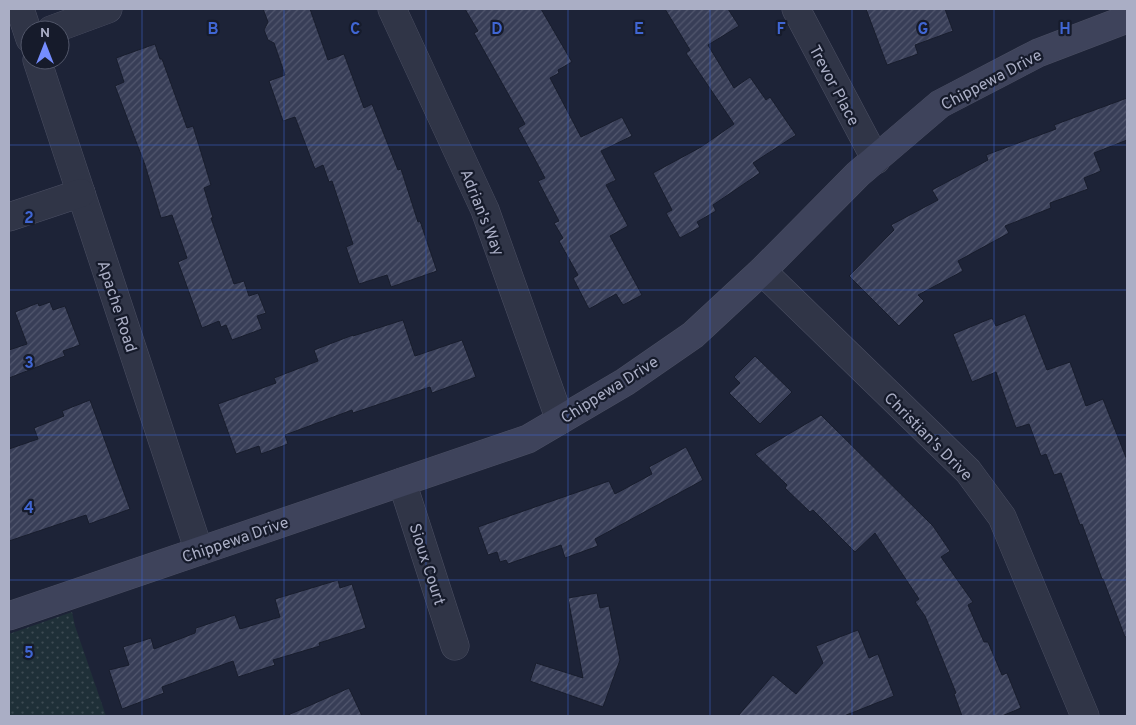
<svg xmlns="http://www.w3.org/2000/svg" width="1136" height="725" font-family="Overpass,sans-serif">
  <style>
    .grass { fill: url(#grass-dots) }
    .building { fill: url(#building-hatch); stroke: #181d2d }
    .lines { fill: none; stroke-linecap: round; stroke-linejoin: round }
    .street-casing { stroke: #4b4f63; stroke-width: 29 }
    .secondary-casing { stroke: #4b4f63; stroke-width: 29 }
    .street { stroke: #303547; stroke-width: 28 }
    .secondary { stroke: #3e435b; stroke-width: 28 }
    .grid { fill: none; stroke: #4066d3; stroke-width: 1; stroke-opacity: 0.55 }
    .labels { text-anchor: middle; stroke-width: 4.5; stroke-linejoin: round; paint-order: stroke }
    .street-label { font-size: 16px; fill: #aaaec5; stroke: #161b2b }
    .grid-label { font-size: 16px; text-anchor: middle; font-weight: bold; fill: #4066d3; stroke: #161b2b; stroke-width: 4.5; stroke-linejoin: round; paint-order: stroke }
  </style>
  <defs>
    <pattern id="grass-dots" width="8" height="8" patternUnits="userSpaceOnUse" patternTransform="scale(1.25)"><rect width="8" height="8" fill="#1f3038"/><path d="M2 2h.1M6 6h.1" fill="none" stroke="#3d4b53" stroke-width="1.8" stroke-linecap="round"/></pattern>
    <pattern id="building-hatch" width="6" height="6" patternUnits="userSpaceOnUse" patternTransform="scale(1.25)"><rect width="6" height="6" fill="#383e57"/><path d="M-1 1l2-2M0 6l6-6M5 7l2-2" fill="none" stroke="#52576e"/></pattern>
  </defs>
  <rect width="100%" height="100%" fill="#1d2337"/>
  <path class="grass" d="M72 612 75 626 106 716H9V634Z"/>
  <g class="building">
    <path d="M263 9H310L328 60 344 54 364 108 372 104 398 170 401 169 418 222 420 221 437 271 391 287 387 275 359 284 346 247 353 244 332 181 329 182 323 165 315 169 295 117 283 121 269 81 285 75 274 43 268 40 264 30 268 22Z"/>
    <path d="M465 9H541L572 62 558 70 559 73 550 78 581 137 622 117 632 136 601 151 616 180 606 185 628 226 610 236 642 295 623 305 616 294 589 309 573 278 578 275 559 241 563 238 554 223 559 221 538 181 545 178 518 128 525 124 474 33 478 31Z"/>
    <path d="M665 9H728L739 26 708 45 734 88 750 77 766 100 770 97 796 135 753 163 760 173 713 205 716 211 697 222 700 227 680 238 666 213 672 210 653 173 701 147 734 124 686 53 690 50Z"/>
    <path d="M866 9H945L953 31 915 45 918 54 887 65Z"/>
    <path d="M155 44 160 59H162L187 128 193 126 211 185 204 188 213 218H211L234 284 244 281 249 296 258 293 266 313 257 316 262 329 232 340 226 325 221 327 219 321 202 328 178 262 187 258 172 215 161 218 145 165 115 86 124 82 116 58Z"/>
    <path d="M1127 98V140L1094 153 1101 171 1084 178 1088 189 1050 203 1051 208 1005 226 1009 233 958 261 963 271 918 295 924 301 899 326 849 276 894 230 891 225 938 200 932 190 988 160 986 155 1056 129 1054 125Z"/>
    <path d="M50 302 53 310 65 306 80 345 63 351 65 356 9 378V350L27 344 15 312 38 303 39 306Z"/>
    <path d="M1025 314 1047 370 1070 362 1086 406 1103 399 1127 460V636L1125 637 1103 579H1102L1082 524 1080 525 1061 473 1054 475 1046 454 1041 456 1029 424 1016 428 996 372 972 382 953 334 992 318 996 326Z"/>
    <path d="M403 320 415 356 462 340 476 377 432 393 430 387 353 413 352 410 285 435 288 444 261 454 259 446 236 454 218 404 276 383 274 378 318 361 314 350 353 335V336Z"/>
    <path d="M755 356 792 392 760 424 729 393 740 383 734 377Z"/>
    <path d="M90 400 130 509 89 524 86 515 9 541V449L38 439 34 428 64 416 62 411Z"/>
    <path d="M821 415 933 526 950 551 941 557 973 602 968 605 984 642H988L1002 675 1007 673 1021 708 1002 716H962L954 694 956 693 925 616 915 602 919 599 875 533 855 552 813 510 810 512 785 488 787 485 755 454Z"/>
    <path d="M686 447 703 480 595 539 598 546 565 558 561 545 508 564 506 560 500 562 497 552 488 555 478 527 609 481 615 494 652 474 649 467Z"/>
    <path d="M338 580 340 588 352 584 366 628 319 643 320 646 273 660 275 665 238 677 233 661 162 687 164 693 122 709 109 670 129 665 123 647 151 638 154 649 195 633 196 628 235 615 240 629 280 617 275 599Z"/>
    <path d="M597 593 600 608 609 606 620 660 603 707 530 681 536 663 583 678 568 598Z"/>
    <path d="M858 630 869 658 878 654 894 696 844 716H738L773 675 796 694 823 663 816 646Z"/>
    <path d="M349 688 362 716H286Z"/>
  </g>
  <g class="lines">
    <defs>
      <g id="street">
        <path d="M20 9 30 39"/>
        <path d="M392 9 485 210 560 420"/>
        <path d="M796 9 876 160"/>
        <path d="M51 30 108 9"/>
        <path d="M37 60 199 551"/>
        <path d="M9 217 81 193"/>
        <path d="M762 271 968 471 1002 517 1085 716"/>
        <path d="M402 482 455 646"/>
      </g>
      <path id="secondary" d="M9 616 528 439 625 382 693 335 762 271 858 174 940 104 1038 53 1127 19"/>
    </defs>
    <use href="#street" class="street-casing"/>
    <use href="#secondary" class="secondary-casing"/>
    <use href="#street" class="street"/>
    <use href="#secondary" class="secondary"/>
  </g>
  <path class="grid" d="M142 9V716M284 9V716M426 9V716M568 9V716M710 9V716M852 9V716M994 9V716M9 145H1127M9 290H1127M9 435H1127M9 580H1127"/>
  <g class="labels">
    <g class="street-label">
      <text transform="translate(991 79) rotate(-28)" y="6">Chippewa Drive</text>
      <text transform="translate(835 85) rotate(62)" y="6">Trevor Place</text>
      <text transform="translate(483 212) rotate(68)" y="6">Adrian's Way</text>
      <text transform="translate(118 306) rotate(72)" y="6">Apache Road</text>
      <text transform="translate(609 389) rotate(-32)" y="6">Chippewa Drive</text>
      <text transform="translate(929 436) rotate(45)" y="6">Christian's Drive</text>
      <text transform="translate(235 539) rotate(-19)" y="6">Chippewa Drive</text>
      <text transform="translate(428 564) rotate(72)" y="6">Sioux Court</text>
    </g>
  </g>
  <g class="grid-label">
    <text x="213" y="34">B</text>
    <text x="355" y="34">C</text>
    <text x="497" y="34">D</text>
    <text x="639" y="34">E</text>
    <text x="781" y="34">F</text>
    <text x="923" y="34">G</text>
    <text x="1065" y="34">H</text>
    <text x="29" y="223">2</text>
    <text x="29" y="368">3</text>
    <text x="29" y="513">4</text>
    <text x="29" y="658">5</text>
  </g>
  <rect width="1136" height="725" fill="none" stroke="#aaaec5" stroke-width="20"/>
  <g transform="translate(45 45)"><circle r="24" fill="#161b2b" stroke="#515669"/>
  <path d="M0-4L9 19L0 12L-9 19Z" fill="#758dff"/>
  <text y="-8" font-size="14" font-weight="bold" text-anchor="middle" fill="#aaaec5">N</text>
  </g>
</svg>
